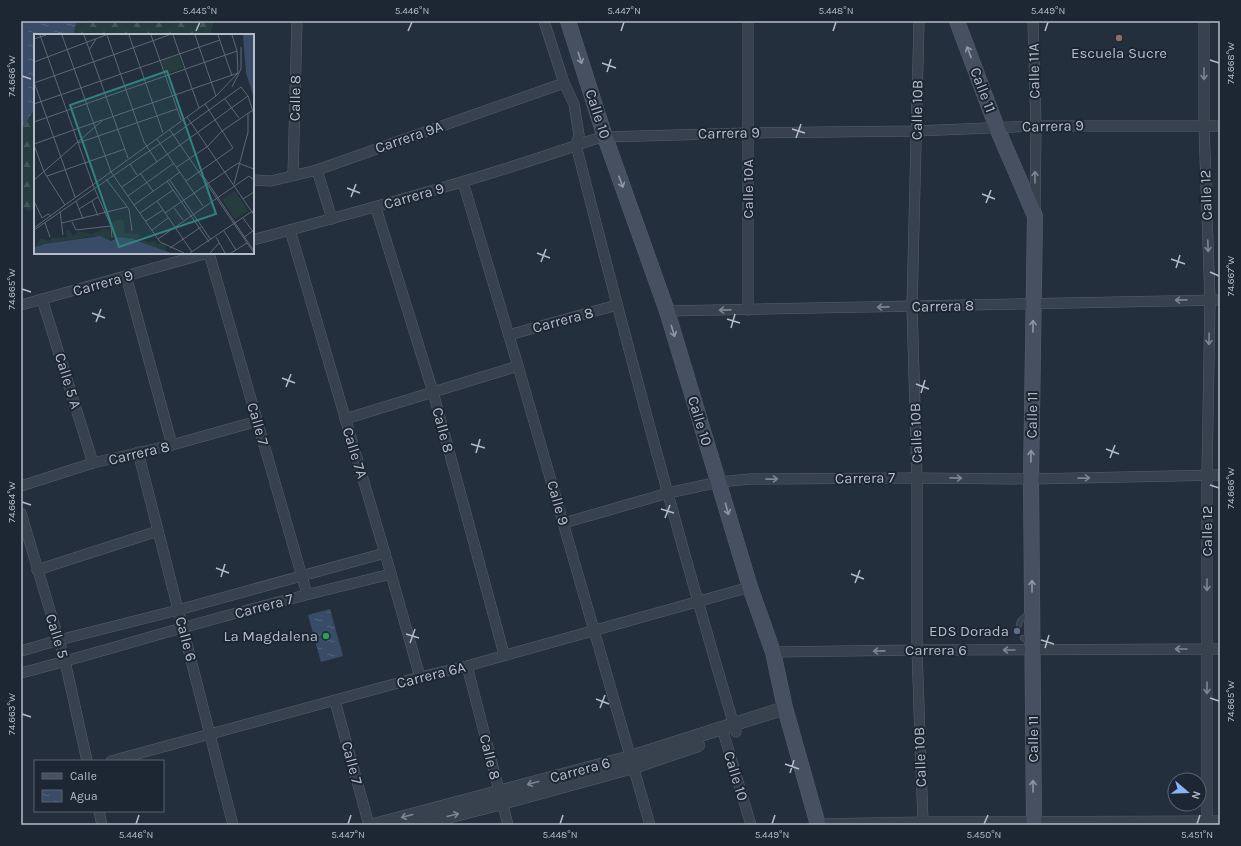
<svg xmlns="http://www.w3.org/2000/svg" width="1241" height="846" font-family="Karla,sans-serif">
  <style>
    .forest { fill: url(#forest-firs) }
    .water { fill: url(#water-ripples) }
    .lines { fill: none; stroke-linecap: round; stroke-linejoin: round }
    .service-casing { stroke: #565f6c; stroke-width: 6 }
    .minor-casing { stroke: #565f6c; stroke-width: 11 }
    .tertiary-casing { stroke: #565f6c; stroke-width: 14 }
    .secondary-casing { stroke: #565f6c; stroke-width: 16 }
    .service { stroke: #38414e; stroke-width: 5 }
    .minor { stroke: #38414e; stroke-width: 10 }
    .tertiary { stroke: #38414e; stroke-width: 13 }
    .secondary { stroke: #465061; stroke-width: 15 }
    .oneway { stroke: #8e96a5 }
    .oneway2 { stroke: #7c8592 }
    .ticks { fill: none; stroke: #b4bcc9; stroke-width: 1.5 }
    .education-dot { fill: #8d6e63; stroke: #1d2633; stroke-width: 1.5 }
    .service-dot { fill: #5c6f8a; stroke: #1d2633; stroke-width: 1.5 }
    .leisure-dot { fill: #2e9e5b; stroke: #1d2633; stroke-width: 1.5 }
    .labels { text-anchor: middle; stroke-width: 4; stroke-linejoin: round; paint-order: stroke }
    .poi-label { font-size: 15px; fill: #b4bcc9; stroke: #1d2633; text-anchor: end }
    .street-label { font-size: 15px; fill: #b4bcc9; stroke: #1d2633 }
    .inset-road { fill: none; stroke: #5e6776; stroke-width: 1 }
    .view { fill: #308480; fill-opacity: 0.15; stroke: #308480; stroke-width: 2 }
    .inset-edge { fill: none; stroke: #b4bcc9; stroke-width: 2 }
    .neatline { fill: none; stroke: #b4bcc9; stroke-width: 1.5 }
    .ticks-label { font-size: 10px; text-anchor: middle; fill: #b4bcc9 }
  </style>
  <defs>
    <pattern id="forest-firs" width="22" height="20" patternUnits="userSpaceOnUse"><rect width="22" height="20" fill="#263c3f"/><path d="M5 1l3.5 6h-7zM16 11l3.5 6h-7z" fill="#435659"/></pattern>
    <pattern id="water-ripples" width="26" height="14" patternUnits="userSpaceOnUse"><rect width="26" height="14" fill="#394c67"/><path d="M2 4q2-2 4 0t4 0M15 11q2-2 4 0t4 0" fill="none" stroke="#53647b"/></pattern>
  </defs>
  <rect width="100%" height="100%" fill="#242f3e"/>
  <g class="forest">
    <path d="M77 21H214L210 35H73Z"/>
    <path d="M35 108V204L30 212 21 205V131Z"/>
  </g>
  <g class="water">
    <path d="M21 21H77L73 35H35V108L21 131Z"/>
    <path d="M330 609 343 656 321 662 308 615Z"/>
  </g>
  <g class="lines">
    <defs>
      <g id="service">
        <path d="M1019 625 1020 621 1029 612"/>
        <path d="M1023 638 1030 644"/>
      </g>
      <g id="minor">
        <path d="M544 21 564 83 574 104 579 135 576 145C626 342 678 537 736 732"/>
        <path d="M748 21V310"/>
        <path d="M919 21 912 306 917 478V650L923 822"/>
        <path d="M1033 21 1036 126 1035 210"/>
        <path d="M1204 21V126L1210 300 1207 476V825"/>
        <path d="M317 170 332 219"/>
        <path d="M293 175 297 21"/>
        <path d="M253 180 271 181 317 170 564 83"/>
        <path d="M463 182 518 366 650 825"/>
        <path d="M376 208 433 392 504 654"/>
        <path d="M290 230 391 574 420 677"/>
        <path d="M253 240C367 209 481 179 592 140L605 137 748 133 916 131 1036 126H1220"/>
        <path d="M209 253 307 594"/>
        <path d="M126 276 172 445"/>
        <path d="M42 299 93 463"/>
        <path d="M21 305 208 253"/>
        <path d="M667 311 1220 300"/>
        <path d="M509 335 617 305"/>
        <path d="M345 419 518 366"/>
        <path d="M138 452 233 825"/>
        <path d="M21 486 93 463 172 445 258 421"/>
        <path d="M21 513 65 661 87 761"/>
        <path d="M564 523 668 493 719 482 750 479 917 478 1031 479 1220 475"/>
        <path d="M37 570 158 531"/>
        <path d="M21 651 59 640 178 610 385 553"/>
        <path d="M773 652 917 650 1220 649"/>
        <path d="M467 666 508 825"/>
        <path d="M21 673C75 659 128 643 182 628 251 608 321 591 391 574"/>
        <path d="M335 701 369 825"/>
        <path d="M722 728 751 825"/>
        <path d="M111 761 420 677 467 666 750 587"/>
        <path d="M99 811 102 825"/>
        <path d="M818 824 923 822 1220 821"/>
      </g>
      <g id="tertiary">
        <path d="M374 825 631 757 785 708"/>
        <path d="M415 825 502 803 633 767 698 745"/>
      </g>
      <g id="secondary">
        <path d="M568 21 605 137 667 311 750 587 773 652 785 708 818 825"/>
        <path d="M957 21 997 128 1035 216 1031 479 1034 825"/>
      </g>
    </defs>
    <use href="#service" class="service-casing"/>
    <use href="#minor" class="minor-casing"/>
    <use href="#tertiary" class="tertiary-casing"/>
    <use href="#secondary" class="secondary-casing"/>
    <use href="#service" class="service"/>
    <use href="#minor" class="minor"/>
    <use href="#tertiary" class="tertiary"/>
    <use href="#secondary" class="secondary"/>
  </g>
  <defs><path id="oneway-shaft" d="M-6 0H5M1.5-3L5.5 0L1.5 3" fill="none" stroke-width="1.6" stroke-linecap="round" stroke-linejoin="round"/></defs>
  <g class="oneway">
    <use href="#oneway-shaft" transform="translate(969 52) rotate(-111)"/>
    <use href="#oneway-shaft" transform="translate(580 58) rotate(72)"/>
    <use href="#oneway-shaft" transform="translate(621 182) rotate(70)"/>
    <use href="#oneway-shaft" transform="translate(1033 326) rotate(-89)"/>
    <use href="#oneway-shaft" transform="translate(673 331) rotate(73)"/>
    <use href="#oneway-shaft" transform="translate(1031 456) rotate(-89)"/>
    <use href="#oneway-shaft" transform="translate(727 509) rotate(74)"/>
    <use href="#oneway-shaft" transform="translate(1032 586) rotate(-90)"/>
    <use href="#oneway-shaft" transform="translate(1033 786) rotate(-90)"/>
  </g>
  <g class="oneway2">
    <use href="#oneway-shaft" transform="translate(1204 74) rotate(90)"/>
    <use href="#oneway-shaft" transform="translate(1035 177) rotate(-90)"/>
    <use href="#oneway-shaft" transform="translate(1208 246) rotate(88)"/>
    <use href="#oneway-shaft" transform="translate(1181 300) rotate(179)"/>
    <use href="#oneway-shaft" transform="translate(883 307) rotate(179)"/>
    <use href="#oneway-shaft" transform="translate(725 310) rotate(179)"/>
    <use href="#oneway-shaft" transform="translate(1209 339) rotate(91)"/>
    <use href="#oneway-shaft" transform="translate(956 478) rotate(1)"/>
    <use href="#oneway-shaft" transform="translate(1084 478) rotate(-1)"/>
    <use href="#oneway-shaft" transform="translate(772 479) rotate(-1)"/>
    <use href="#oneway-shaft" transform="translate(1207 585) rotate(90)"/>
    <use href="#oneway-shaft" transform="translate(1181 649) rotate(180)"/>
    <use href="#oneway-shaft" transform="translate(1009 650) rotate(180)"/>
    <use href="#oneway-shaft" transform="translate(879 651) rotate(179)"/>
    <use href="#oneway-shaft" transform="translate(1207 688) rotate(90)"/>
    <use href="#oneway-shaft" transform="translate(533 783) rotate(165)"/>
    <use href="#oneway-shaft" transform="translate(453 815) rotate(-14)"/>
    <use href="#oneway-shaft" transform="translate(407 816) rotate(165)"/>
  </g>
  <path class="ticks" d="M196 31 200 22M408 31 412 22M621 31 624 22M833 31 836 22M1045 31 1048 22M1210 60 1219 63M602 63 616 68M607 72 611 59M22 76 31 79M792 129 805 133M796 138 801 124M347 188 360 193M982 194 995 199M351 197 356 184M986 203 991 190M537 253 550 258M1171 259 1185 264M541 262 546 249M1176 268 1180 255M1210 272 1219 276M22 289 31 292M92 313 105 318M727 319 740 323M96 322 101 309M731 328 735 314M282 378 295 383M916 384 929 389M286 387 291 374M921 393 925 380M471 444 485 448M1106 449 1119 454M476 453 480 439M1110 458 1115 445M1210 485 1219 488M22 502 31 505M661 509 674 513M665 518 670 505M216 568 229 573M851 574 864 579M221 577 225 564M855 583 860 570M406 634 419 638M1041 640 1054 644M410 643 415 629M1045 648 1049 635M1210 698 1219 701M596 699 609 704M600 708 605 695M22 714 31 717M785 764 799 769M790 773 794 760M136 824 139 815M348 824 351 815M560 824 563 815M772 824 775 815M984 824 988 815M1197 824 1200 815"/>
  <circle class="education-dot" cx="1119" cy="38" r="4"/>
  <circle class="service-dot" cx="1017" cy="631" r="4"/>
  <circle class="leisure-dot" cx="326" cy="636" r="4"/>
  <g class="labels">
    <g class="poi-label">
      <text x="1119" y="58" text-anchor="middle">Escuela Sucre</text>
      <text x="1009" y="636">EDS Dorada</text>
      <text x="318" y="641">La Magdalena</text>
    </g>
    <g class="street-label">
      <text transform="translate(1034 71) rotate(-91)" y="5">Calle 11A</text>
      <text transform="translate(983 90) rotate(69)" y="5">Calle 11</text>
      <text transform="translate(295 98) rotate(-89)" y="5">Calle 8</text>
      <text transform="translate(917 110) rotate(-89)" y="5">Calle 10B</text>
      <text transform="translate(598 114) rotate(72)" y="5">Calle 10</text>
      <text transform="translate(1053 126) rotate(-1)" y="5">Carrera 9</text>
      <text transform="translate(729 133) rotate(-1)" y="5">Carrera 9</text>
      <text transform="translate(409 137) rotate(-19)" y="5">Carrera 9A</text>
      <text transform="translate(748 189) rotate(-90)" y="5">Calle 10A</text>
      <text transform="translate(1206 195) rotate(-92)" y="5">Calle 12</text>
      <text transform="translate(414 196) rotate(-16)" y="5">Carrera 9</text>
      <text transform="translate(103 283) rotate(-16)" y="5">Carrera 9</text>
      <text transform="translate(943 306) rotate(-1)" y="5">Carrera 8</text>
      <text transform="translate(563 320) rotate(-15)" y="5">Carrera 8</text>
      <text transform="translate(68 381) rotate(73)" y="5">Calle 5 A</text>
      <text transform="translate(1032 415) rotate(-89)" y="5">Calle 11</text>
      <text transform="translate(700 421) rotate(73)" y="5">Calle 10</text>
      <text transform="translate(258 424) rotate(74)" y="5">Calle 7</text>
      <text transform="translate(443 430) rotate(75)" y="5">Calle 8</text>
      <text transform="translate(916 433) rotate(-92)" y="5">Calle 10B</text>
      <text transform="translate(139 453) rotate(-13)" y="5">Carrera 8</text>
      <text transform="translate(355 453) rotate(73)" y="5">Calle 7A</text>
      <text transform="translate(865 478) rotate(-1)" y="5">Carrera 7</text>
      <text transform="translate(558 503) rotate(74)" y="5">Calle 9</text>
      <text transform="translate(1207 531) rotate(-90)" y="5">Calle 12</text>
      <text transform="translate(264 606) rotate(-15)" y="5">Carrera 7</text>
      <text transform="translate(57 636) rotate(73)" y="5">Calle 5</text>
      <text transform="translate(186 639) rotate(75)" y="5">Calle 6</text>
      <text x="936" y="655">Carrera 6</text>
      <text transform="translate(431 675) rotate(-14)" y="5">Carrera 6A</text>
      <text transform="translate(1033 739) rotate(-90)" y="5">Calle 11</text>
      <text transform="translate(490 757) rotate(76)" y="5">Calle 8</text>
      <text transform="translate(920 757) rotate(-92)" y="5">Calle 10B</text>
      <text transform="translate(352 763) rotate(75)" y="5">Calle 7</text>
      <text transform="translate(580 770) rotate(-15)" y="5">Carrera 6</text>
      <text transform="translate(736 776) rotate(73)" y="5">Calle 10</text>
    </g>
  </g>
  <g transform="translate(34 34)">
    <rect width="220" height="220" fill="#242f3e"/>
    <path d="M201 157 214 177 201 185 188 165Z" fill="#263c3f"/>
    <path d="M86 185 90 187 91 199 104 200 107 203 100 206 79 204 78 188ZM72 194 76 197 77 206 60 202 10 210 0 214 7 204 15 207 18 204 33 203 32 196H36L39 202 45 197 57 200ZM108 205 115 208 121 207 123 210 131 209 132 217 107 208Z" fill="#263c3f"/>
    <path d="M144 21 149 34 132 40 127 27Z" fill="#263c3f"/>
    <path d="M209 1H220V64L212 39ZM66 202 77 207 85 203 99 205 137 219H0V214L10 210Z" fill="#394c67"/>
    <path class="inset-road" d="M6 1 59 151 77 192 78 204M28 1 77 138 126 208 150 219M50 1 94 124M73 1 110 108 123 128M95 1 129 99M117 1 147 86M139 1 165 74M161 1 182 62M184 1 198 42M198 1 203 17 204 39M0 5 12 1M55 16 62 5M0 28 72 1M0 48 41 163M0 49 135 1M198 53 207 35V13M191 65 205 84M0 70 186 6M153 83 220 181M0 88 203 17M136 96 220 219M140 101 207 53 214 62 220 81M123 105 169 172M44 109 143 75M0 110 68 86M0 111 10 138M96 130 103 141M143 133 174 112 188 97 219 76M10 138 31 171 182 62 204 39M106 139 119 157M13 142 91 115M170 143 220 217M72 145 95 175 98 197M135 145 177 206M0 146 69 86 204 39M133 147 175 208M152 147 199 114 171 70M200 150 214 98V79M88 153 214 62M94 162 140 129M209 165 220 158M0 167 8 184 14 180 17 182M42 167 49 185M58 167 64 182M123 167 158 218M100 171 146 138M140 174 149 186M45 175 64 163M26 177 29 201M106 179 139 156M131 179 204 129 220 135M209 184 220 199M112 187 129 176M38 188 42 196 77 192M11 189 16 203M28 189 93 173M0 194 31 171M0 196 140 100M118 196 134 184M190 197 202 216M182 203 191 219M209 204 220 196M124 205 215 142 220 146M136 214 167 193M156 219 220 176M176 219 185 209M197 219 213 209"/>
    <path class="view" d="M133 37 182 180 85 213 36 71Z"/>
    <rect width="220" height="220" class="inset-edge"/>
  </g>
  <rect width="1241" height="846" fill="none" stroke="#1d2633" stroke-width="44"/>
  <rect x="34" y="760" width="130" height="52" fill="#1d2633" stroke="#59626f"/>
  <rect x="42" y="773" width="20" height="6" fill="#465061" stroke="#59626f"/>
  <text x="70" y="780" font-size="12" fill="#b4bcc9">Calle</text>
  <rect x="42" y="790" width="20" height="12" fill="url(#water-ripples)" stroke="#59626f"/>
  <text x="70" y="800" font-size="12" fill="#b4bcc9">Agua</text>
  <g transform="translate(1187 792) rotate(109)"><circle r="19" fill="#1d2633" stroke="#59626f"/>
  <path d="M0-3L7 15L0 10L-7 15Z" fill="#8ab4f8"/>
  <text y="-6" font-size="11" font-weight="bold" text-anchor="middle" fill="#b4bcc9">N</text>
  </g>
  <rect x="22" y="22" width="1197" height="802" class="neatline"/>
  <g class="ticks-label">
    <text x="200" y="14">5.445°N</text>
    <text x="412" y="14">5.446°N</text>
    <text x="624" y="14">5.447°N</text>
    <text x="836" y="14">5.448°N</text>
    <text x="1048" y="14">5.449°N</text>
    <text transform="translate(1230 63) rotate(-90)" y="4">74.668°W</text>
    <text transform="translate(11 76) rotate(-90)" y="4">74.666°W</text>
    <text transform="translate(1230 276) rotate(-90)" y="4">74.667°W</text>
    <text transform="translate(11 289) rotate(-90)" y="4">74.665°W</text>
    <text transform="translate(1230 488) rotate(-90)" y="4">74.666°W</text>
    <text transform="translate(11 502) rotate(-90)" y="4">74.664°W</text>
    <text transform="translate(1230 701) rotate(-90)" y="4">74.665°W</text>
    <text transform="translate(11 714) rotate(-90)" y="4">74.663°W</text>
    <text x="136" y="838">5.446°N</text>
    <text x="348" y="838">5.447°N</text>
    <text x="560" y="838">5.448°N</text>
    <text x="772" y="838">5.449°N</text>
    <text x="984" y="838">5.450°N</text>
    <text x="1197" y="838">5.451°N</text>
  </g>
</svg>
